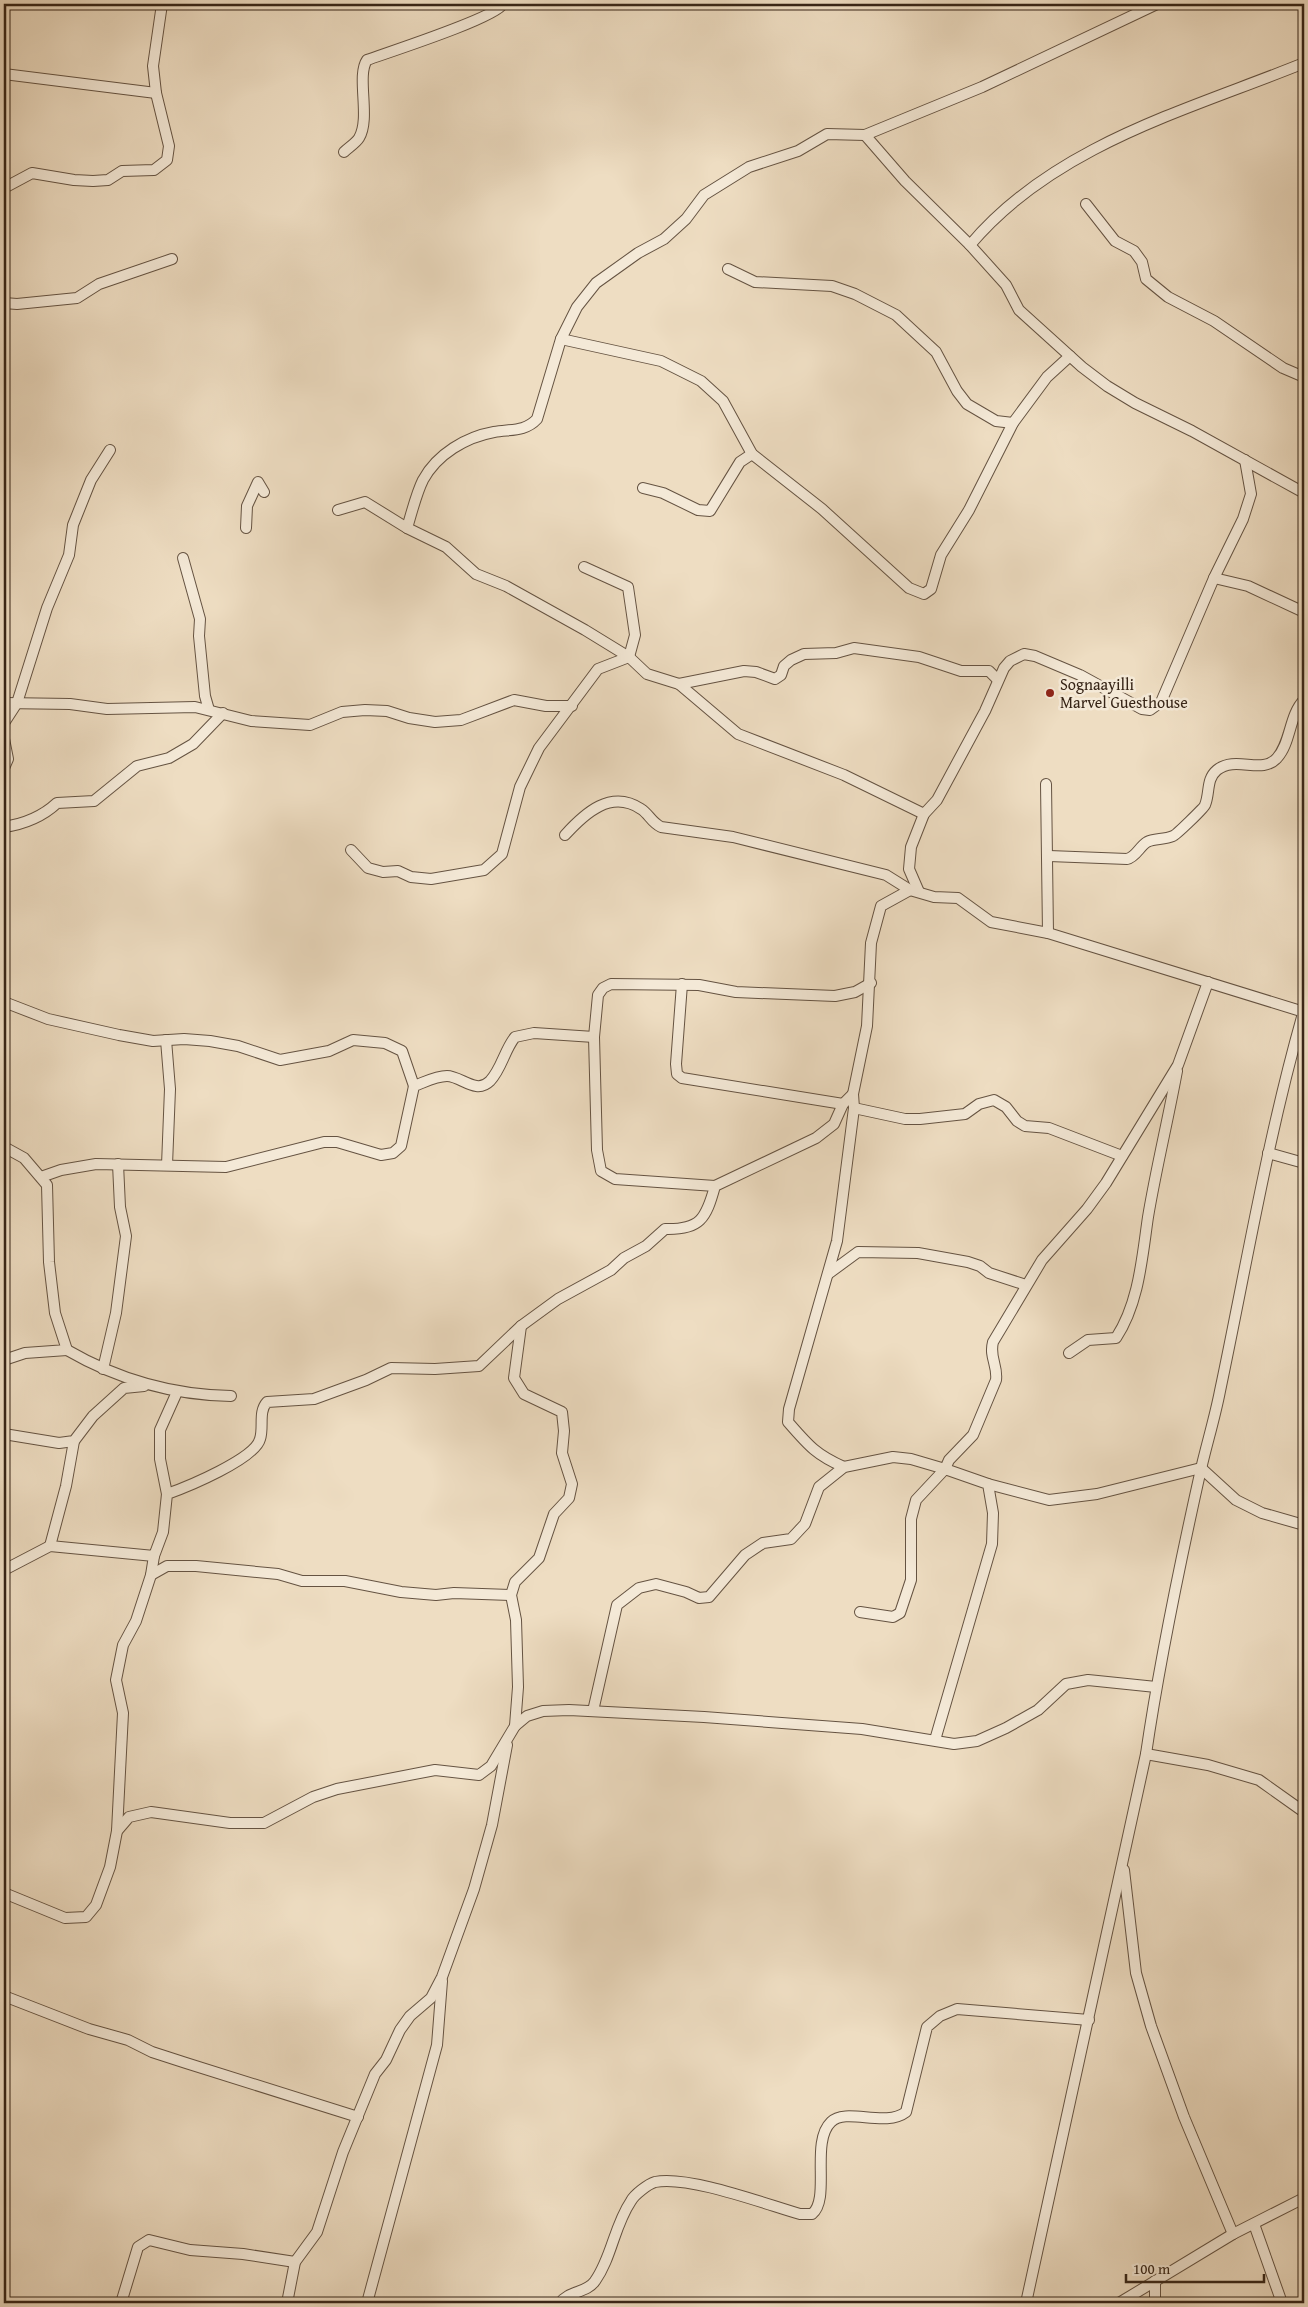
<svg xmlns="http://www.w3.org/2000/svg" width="1308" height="2307" font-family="'Gentium Book Plus',serif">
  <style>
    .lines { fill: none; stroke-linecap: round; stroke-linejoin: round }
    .minor-casing { stroke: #655342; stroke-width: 12 }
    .minor { stroke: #f4e9d7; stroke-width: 10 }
    .poi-dot { fill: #8f2418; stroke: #f4e9d7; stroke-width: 2 }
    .labels { text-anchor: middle; stroke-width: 5; stroke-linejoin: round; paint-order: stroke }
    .poi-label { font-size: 16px; fill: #372517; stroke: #f4e9d7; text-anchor: start }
  </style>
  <rect width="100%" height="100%" fill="#eeddc2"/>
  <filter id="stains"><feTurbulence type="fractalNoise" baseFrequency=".004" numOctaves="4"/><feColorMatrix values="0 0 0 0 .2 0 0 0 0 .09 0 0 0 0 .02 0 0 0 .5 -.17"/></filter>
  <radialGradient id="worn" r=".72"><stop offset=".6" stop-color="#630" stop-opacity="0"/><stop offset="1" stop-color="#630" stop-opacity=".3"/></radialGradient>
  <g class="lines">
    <defs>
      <g id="minor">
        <path d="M4 74 156 93"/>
        <path d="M865 135 905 181 970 245 1006 285 1019 310 1082 367 1107 386 1135 403 1192 431 1304 493"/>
        <path d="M344 152C348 148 356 143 359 138 371 118 356 76 367 60 389 52 495 18 503 4"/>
        <path d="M4 188 32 173 74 180 93 181 108 180 122 171 154 170 167 160 169 146 156 93 153 66 162 4"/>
        <path d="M1086 204 1115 241 1134 251 1142 262 1146 279 1168 297 1214 321 1283 368 1304 377"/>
        <path d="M970 245C1054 145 1188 110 1304 63"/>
        <path d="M728 269 755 282 832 286 855 294 896 315 936 352 957 391 967 404 996 421 1013 423"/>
        <path d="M4 303 17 304 77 298 99 284 172 259"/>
        <path d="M561 339 661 361 701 381 723 401 752 454 822 509 909 588 924 594 931 589 941 555 969 510 1013 423 1047 377 1070 356"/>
        <path d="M643 488 663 493 698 510 710 511 740 462 752 454"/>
        <path d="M338 510 365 502 407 528 446 547 476 574 506 586 585 630 629 657 647 674 679 684 738 734 844 775 924 814"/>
        <path d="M246 528 247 506 258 482 264 492"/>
        <path d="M407 528C412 512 416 494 423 480 437 454 466 437 494 432 510 429 525 432 537 419L561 339 577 307 596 283 638 253 664 239 686 219 704 195 749 167 798 151 827 134 865 135 982 87 1157 4"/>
        <path d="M183 558 200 619 199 636 205 696 209 710"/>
        <path d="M1214 578 1248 586 1304 612"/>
        <path d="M679 684 744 671 756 672 775 679 781 675 784 666 791 660 804 654 836 653 854 648 919 657 961 671H989L998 680"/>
        <path d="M4 703 70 704 107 709 195 707 251 721 310 725 342 712 365 710 387 711 409 718 435 722 461 720 514 700 546 706H572"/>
        <path d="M4 723 17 703 47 608 69 555 73 525 91 480 110 450"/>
        <path d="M4 739 8 759 4 768"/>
        <path d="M1046 784 1048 933"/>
        <path d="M4 827C24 824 42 817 57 803L94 801 137 766 169 758 193 744 223 713"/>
        <path d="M565 835C585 813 611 789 641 809 649 814 651 822 661 827L733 837 886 875 910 890 934 897 958 898 991 922 1048 933 1304 1012"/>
        <path d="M351 850 368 868 383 872 398 871 411 877 431 879 484 870 502 854 520 787 539 748 598 669 629 657 635 635 628 587 584 567"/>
        <path d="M1049 856 1127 859C1136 857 1139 847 1147 842 1154 838 1164 840 1173 836 1176 835 1204 808 1205 805 1210 793 1206 779 1217 770 1236 755 1262 775 1277 758 1291 743 1289 715 1304 700"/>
        <path d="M919 892 909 869 911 847 924 814 937 800 985 711 1004 668 1010 661 1024 654 1035 656 1080 675 1142 709 1150 710 1161 702 1214 578 1243 519 1251 494 1245 460"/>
        <path d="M682 984 676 1064 677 1074 682 1078 843 1104"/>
        <path d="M4 1002 48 1019 119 1035 153 1041 184 1039 210 1041 238 1046 280 1060 329 1051 353 1040 385 1043 402 1051 414 1086"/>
        <path d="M166 1040 170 1089 167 1165"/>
        <path d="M854 1108 905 1119H920L965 1114 979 1104 994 1100 1006 1107 1017 1121 1025 1126 1049 1128 1122 1156"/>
        <path d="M4 1147 24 1158 47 1185 49 1262 55 1313 67 1350 25 1353 4 1360"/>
        <path d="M1268 1153 1304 1163"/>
        <path d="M41 1177 61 1170 96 1164 226 1167 324 1142H337L381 1155 393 1153 401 1146 414 1086C425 1082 436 1076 447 1076 461 1076 476 1095 490 1081 502 1068 504 1051 515 1037L534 1033 594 1037"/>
        <path d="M715 1186 615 1179 601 1171 597 1150 594 1037 598 995 603 988 611 984 699 985 736 992 835 996 855 992 871 983"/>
        <path d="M828 1274 858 1252 918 1253 968 1262 980 1266 989 1273 1026 1285"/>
        <path d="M67 1350C117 1379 173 1395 231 1396"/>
        <path d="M1069 1353 1088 1340 1116 1338C1139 1303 1142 1258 1148 1217 1156 1169 1168 1120 1177 1071"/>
        <path d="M103 1369 116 1313 126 1236 120 1207 118 1164"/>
        <path d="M4 1434 59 1443 74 1441 93 1416 124 1388 144 1386"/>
        <path d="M844 1467C816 1455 808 1445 788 1422L789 1409 837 1241 854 1108 853 1094 867 1026 871 943 881 906 910 890"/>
        <path d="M988 1484 1049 1500 1097 1494 1201 1468 1236 1500 1262 1513 1304 1525"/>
        <path d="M167 1494 160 1459V1430L177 1392"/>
        <path d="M50 1546 66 1486 74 1441"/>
        <path d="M4 1570 50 1546 154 1556 163 1532 167 1494C187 1487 255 1459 260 1439 264 1427 258 1412 267 1402L314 1399 366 1380 391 1368 435 1369 479 1366 521 1326 558 1299 611 1270 624 1258 646 1246 665 1229C700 1230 706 1219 715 1186L816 1138 834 1124 843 1104 853 1094"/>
        <path d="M151 1575 167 1566H196L278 1574 302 1581H345L401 1592 436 1595 454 1593 511 1595"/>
        <path d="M860 1612 893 1617 900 1613 911 1580V1519L916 1500 945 1469 988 1484 993 1513 992 1544 935 1740"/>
        <path d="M593 1711 617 1605 639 1588 656 1584 686 1592 699 1598 709 1597 745 1555 763 1543 791 1539 805 1524 819 1487 844 1467 893 1457 911 1459 945 1469 949 1460 973 1435 996 1380C998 1366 989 1357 993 1342L1042 1260 1087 1209 1106 1183 1178 1065 1208 982"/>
        <path d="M515 1726 518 1687 516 1620 511 1595 515 1582 539 1558 554 1514 569 1498 572 1484 562 1453 564 1431 562 1412 524 1394 514 1378 521 1326"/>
        <path d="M1146 1754 1208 1765 1259 1780 1304 1812"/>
        <path d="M117 1831 123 1713 116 1680 123 1645 136 1621 151 1575 154 1556"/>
        <path d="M1124 1870 1136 1973 1151 2026 1184 2117 1233 2234"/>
        <path d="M4 1893 65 1918 86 1917 96 1905 110 1867 117 1831 129 1817 151 1812 230 1823H264L313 1797 337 1789 435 1770 479 1775 491 1766 515 1726 527 1716 543 1711 569 1710 704 1717 862 1729 954 1744 977 1741 1006 1728 1038 1710 1066 1684 1088 1680 1156 1687"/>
        <path d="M4 1996 89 2029 128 2040 152 2052 186 2063 358 2117"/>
        <path d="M1254 2224 1282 2303"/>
        <path d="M1155 2281V2303"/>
        <path d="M121 2303 138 2247 149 2240 190 2250 243 2254 295 2262"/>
        <path d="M287 2303 295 2262 317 2232 343 2152 375 2074 386 2060 400 2030 410 2016 431 1998 442 1977 474 1889 492 1825 507 1745"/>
        <path d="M367 2303 437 2045 442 1981"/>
        <path d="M560 2303C568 2291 587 2293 595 2281 612 2257 614 2226 631 2201 634 2195 648 2184 655 2182 688 2175 765 2204 800 2214H812C831 2199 810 2142 831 2122 846 2107 885 2128 906 2112L927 2027 940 2016 957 2009 1089 2020"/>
        <path d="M1026 2303 1146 1754C1160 1658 1180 1563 1201 1469 1207 1443 1215 1417 1220 1391 1247 1263 1268 1135 1304 1010"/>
        <path d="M1119 2303 1233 2234 1304 2198"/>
        <path d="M1304 2303V2302"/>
      </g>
    </defs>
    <use href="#minor" class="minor-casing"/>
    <use href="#minor" class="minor"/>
  </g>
  <circle class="poi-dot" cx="1050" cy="693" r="5"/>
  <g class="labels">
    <g class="poi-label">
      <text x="1060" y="690">Sognaayilli<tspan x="1060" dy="18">Marvel Guesthouse</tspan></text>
    </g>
  </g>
  <rect width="1308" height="2307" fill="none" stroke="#eeddc2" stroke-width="20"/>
  <rect x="5" y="5" width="1298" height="2297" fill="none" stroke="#372517" stroke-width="2.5"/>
  <rect x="10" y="10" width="1288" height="2287" fill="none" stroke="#372517"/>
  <path d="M1126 2274v8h138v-8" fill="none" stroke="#372517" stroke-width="2.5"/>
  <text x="1133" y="2274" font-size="15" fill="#372517" stroke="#f4e9d7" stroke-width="4" paint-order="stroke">100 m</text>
  <rect width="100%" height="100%" filter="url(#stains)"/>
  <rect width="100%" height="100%" fill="url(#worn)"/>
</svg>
